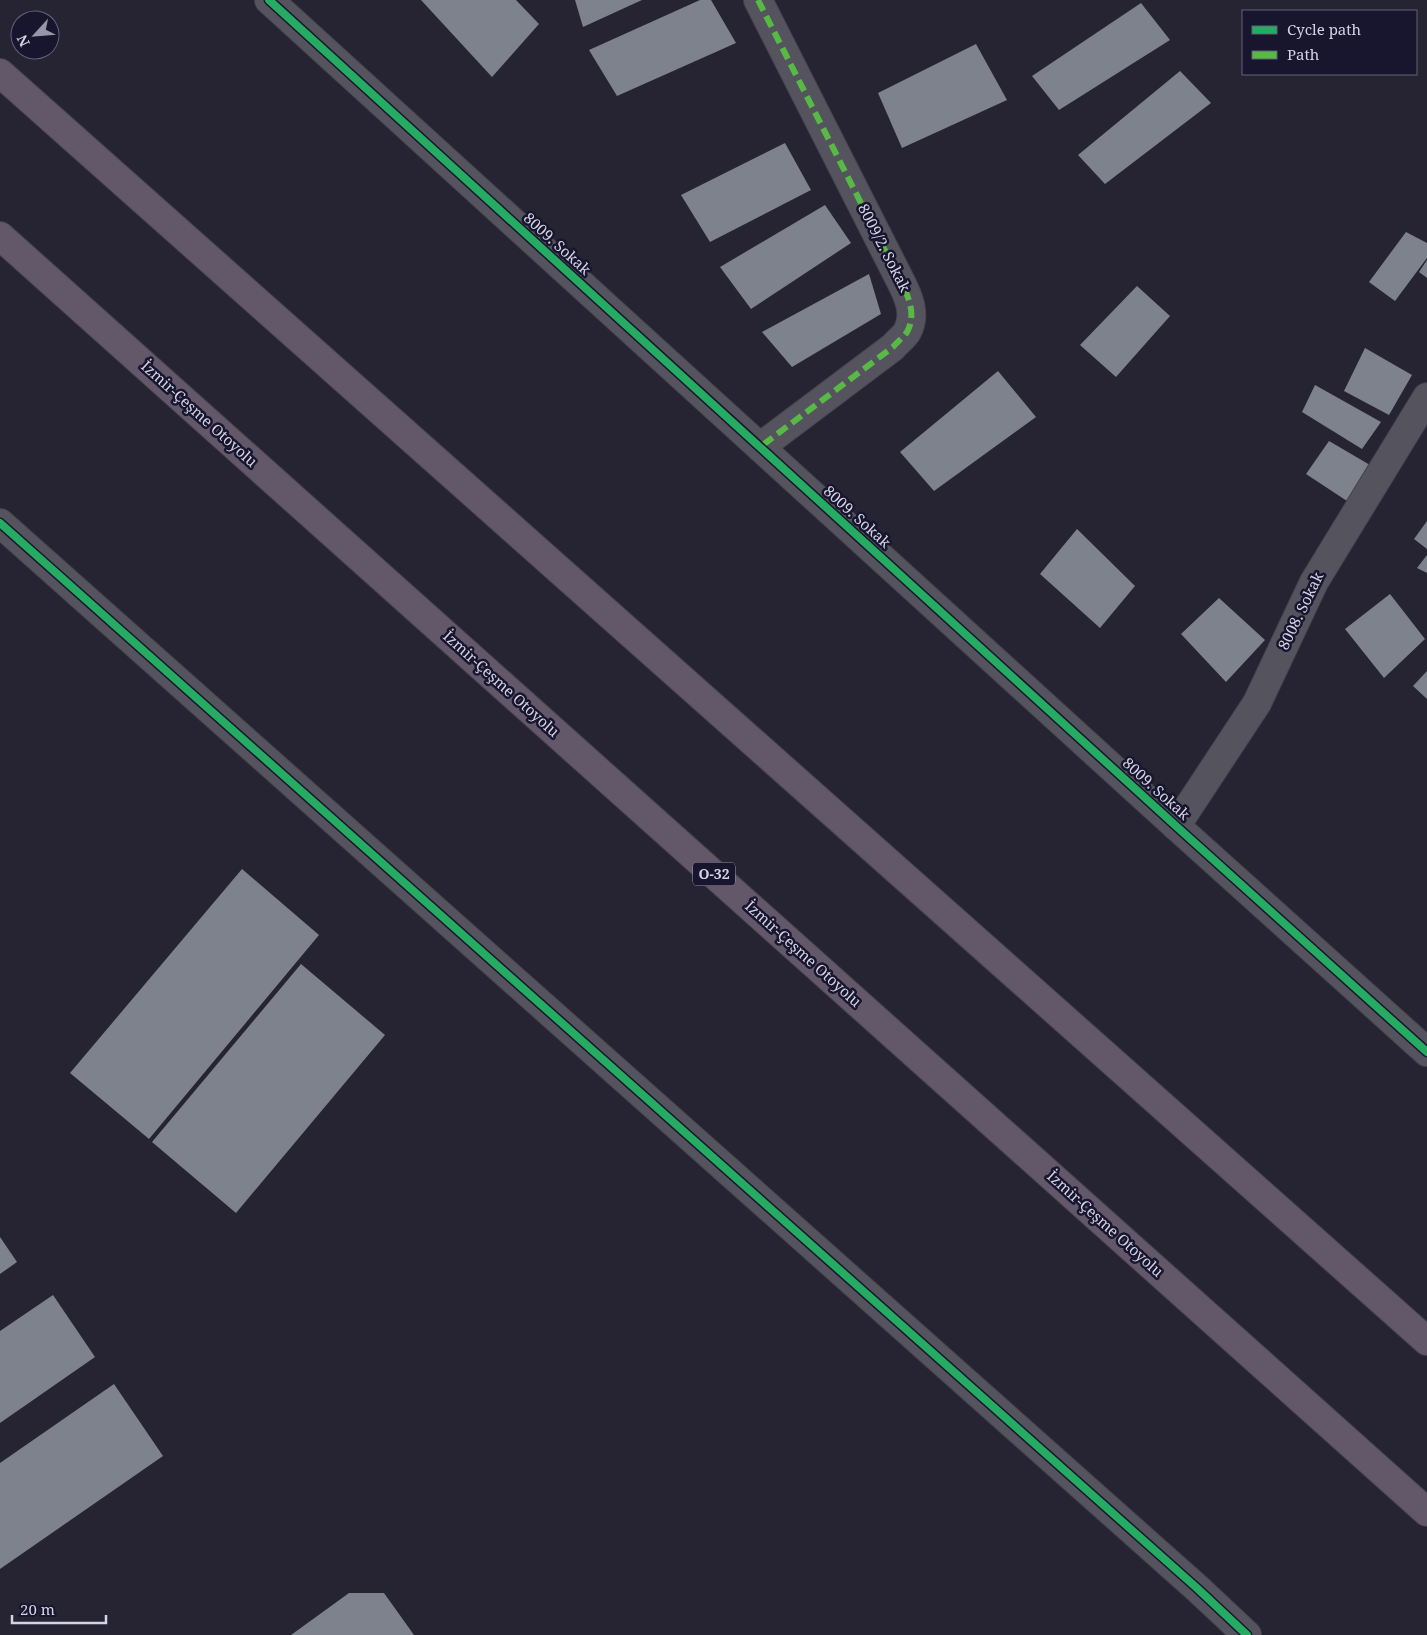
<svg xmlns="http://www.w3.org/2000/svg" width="1427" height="1635" font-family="'Noto Serif',serif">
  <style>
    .building { fill: #7d828d }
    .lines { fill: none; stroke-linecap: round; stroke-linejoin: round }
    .street-casing { stroke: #43414e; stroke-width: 30 }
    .secondary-casing { stroke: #43414e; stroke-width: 30 }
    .highway-casing { stroke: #43414e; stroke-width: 30 }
    .street { stroke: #55545e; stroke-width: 28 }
    .secondary { stroke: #55545e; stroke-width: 28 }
    .highway { stroke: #625869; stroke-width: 28 }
    .quiet { stroke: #58b947; stroke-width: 6; stroke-dasharray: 12 6; stroke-linecap: butt }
    .cycleway-casing { stroke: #18152e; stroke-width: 11 }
    .cycleway { stroke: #26ab63; stroke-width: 8 }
    .labels { text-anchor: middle; stroke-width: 5; stroke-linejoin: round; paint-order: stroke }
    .shield { fill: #18152e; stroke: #9c9aae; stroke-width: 1 }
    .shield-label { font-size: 14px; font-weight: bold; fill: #d4d3e5 }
    .street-label { font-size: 15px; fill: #d4d3e5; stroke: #18152e }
  </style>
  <rect width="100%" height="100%" fill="#262432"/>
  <g class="building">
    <path d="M421 0H516L539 24 492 77Z"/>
    <path d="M575 0H642L583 27Z"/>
    <path d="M700 0H711L736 43 617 96 589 50Z"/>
    <path d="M1141 3 1170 40 1059 110 1032 76Z"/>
    <path d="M976 44 1007 100 902 148 878 93Z"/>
    <path d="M1180 71 1211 103 1105 184 1078 155Z"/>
    <path d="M785 143 811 190 710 242 681 195Z"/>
    <path d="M825 205 851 243 751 309 720 267Z"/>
    <path d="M1406 232 1427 243V258L1395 301 1369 282Z"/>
    <path d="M1427 260V278L1419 272Z"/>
    <path d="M869 274 881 314 792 367 762 332Z"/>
    <path d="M1137 286 1170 316 1116 377 1080 345Z"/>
    <path d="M1365 348 1412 375 1389 415 1344 391Z"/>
    <path d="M998 371 1036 417 934 491 900 452Z"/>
    <path d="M1315 385 1381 422 1362 449 1302 412Z"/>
    <path d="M1329 441 1370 465 1347 501 1306 474Z"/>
    <path d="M1427 521V549L1414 539Z"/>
    <path d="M1077 529 1135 586 1100 628 1040 574Z"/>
    <path d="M1427 555V573L1417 568Z"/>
    <path d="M1390 594 1425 639 1384 678 1345 629Z"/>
    <path d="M1219 598 1265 640 1226 682 1181 634Z"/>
    <path d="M1427 671V699L1413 686Z"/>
    <path d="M242 869 319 935 149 1139 70 1073Z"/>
    <path d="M301 964 385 1035 236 1213 152 1142Z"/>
    <path d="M0 1237 17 1262 0 1274Z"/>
    <path d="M53 1295 95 1357 0 1423V1331Z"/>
    <path d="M114 1384 163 1456 0 1569V1463Z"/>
    <path d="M349 1593H384L414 1635H291Z"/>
  </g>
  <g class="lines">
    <defs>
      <g id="street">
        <path d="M269 0 1176 826 1427 1052"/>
        <path d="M758 0 899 278C908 295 917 314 907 332 903 338 897 342 893 347L760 447"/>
        <path d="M1176 826 1257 703 1314 582 1427 397"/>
      </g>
      <path id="secondary" d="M0 523 1198 1589 1247 1635"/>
      <g id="highway">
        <path d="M0 73 1427 1341"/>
        <path d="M0 236 1427 1512"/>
      </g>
    </defs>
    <use href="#street" class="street-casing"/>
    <use href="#secondary" class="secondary-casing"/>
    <use href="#highway" class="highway-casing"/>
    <use href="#street" class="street"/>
    <use href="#secondary" class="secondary"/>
    <use href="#highway" class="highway"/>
    <path class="quiet" d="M758 0 899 278C908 295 917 314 907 332 903 338 897 342 893 347L760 447"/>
    <defs>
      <g id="cycleway">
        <path d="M269 0 1176 826 1427 1052"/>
        <path d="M0 523 1198 1589 1247 1635"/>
      </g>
    </defs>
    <use href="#cycleway" class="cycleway-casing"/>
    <use href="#cycleway" class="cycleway"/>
  </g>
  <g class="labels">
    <rect class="shield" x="693" y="862.5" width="42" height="23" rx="4"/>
    <g class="shield-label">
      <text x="714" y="879">O-32</text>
    </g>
    <g class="street-label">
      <text transform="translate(557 244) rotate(42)" y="5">8009. Sokak</text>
      <text transform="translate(884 248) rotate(63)" y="5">8009/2. Sokak</text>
      <text transform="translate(199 414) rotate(42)" y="5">İzmir-Çeşme Otoyolu</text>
      <text transform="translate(857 517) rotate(42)" y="5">8009. Sokak</text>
      <text transform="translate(1301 611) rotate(-64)" y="5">8008. Sokak</text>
      <text transform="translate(501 684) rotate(42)" y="5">İzmir-Çeşme Otoyolu</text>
      <text transform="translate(1156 789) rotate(42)" y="5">8009. Sokak</text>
      <text transform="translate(803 954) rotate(42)" y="5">İzmir-Çeşme Otoyolu</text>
      <text transform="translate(1105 1224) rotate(42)" y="5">İzmir-Çeşme Otoyolu</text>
    </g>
  </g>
  <rect x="1242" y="10" width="175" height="65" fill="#18152e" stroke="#636177"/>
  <rect x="1252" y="26" width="25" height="8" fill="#26ab63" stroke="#636177"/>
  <text x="1287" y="35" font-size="15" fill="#d4d3e5">Cycle path</text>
  <rect x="1252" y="51" width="25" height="8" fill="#58b947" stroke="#636177"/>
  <text x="1287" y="60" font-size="15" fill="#d4d3e5">Path</text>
  <g transform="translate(35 35) rotate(244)"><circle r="24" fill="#18152e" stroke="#636177"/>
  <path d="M0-4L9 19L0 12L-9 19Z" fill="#9796a6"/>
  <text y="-8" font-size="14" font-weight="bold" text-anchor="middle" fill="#d4d3e5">N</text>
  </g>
  <path d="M12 1615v8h94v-8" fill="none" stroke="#d4d3e5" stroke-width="2.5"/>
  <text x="20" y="1615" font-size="15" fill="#d4d3e5" stroke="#18152e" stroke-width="4" paint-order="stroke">20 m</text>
</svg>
